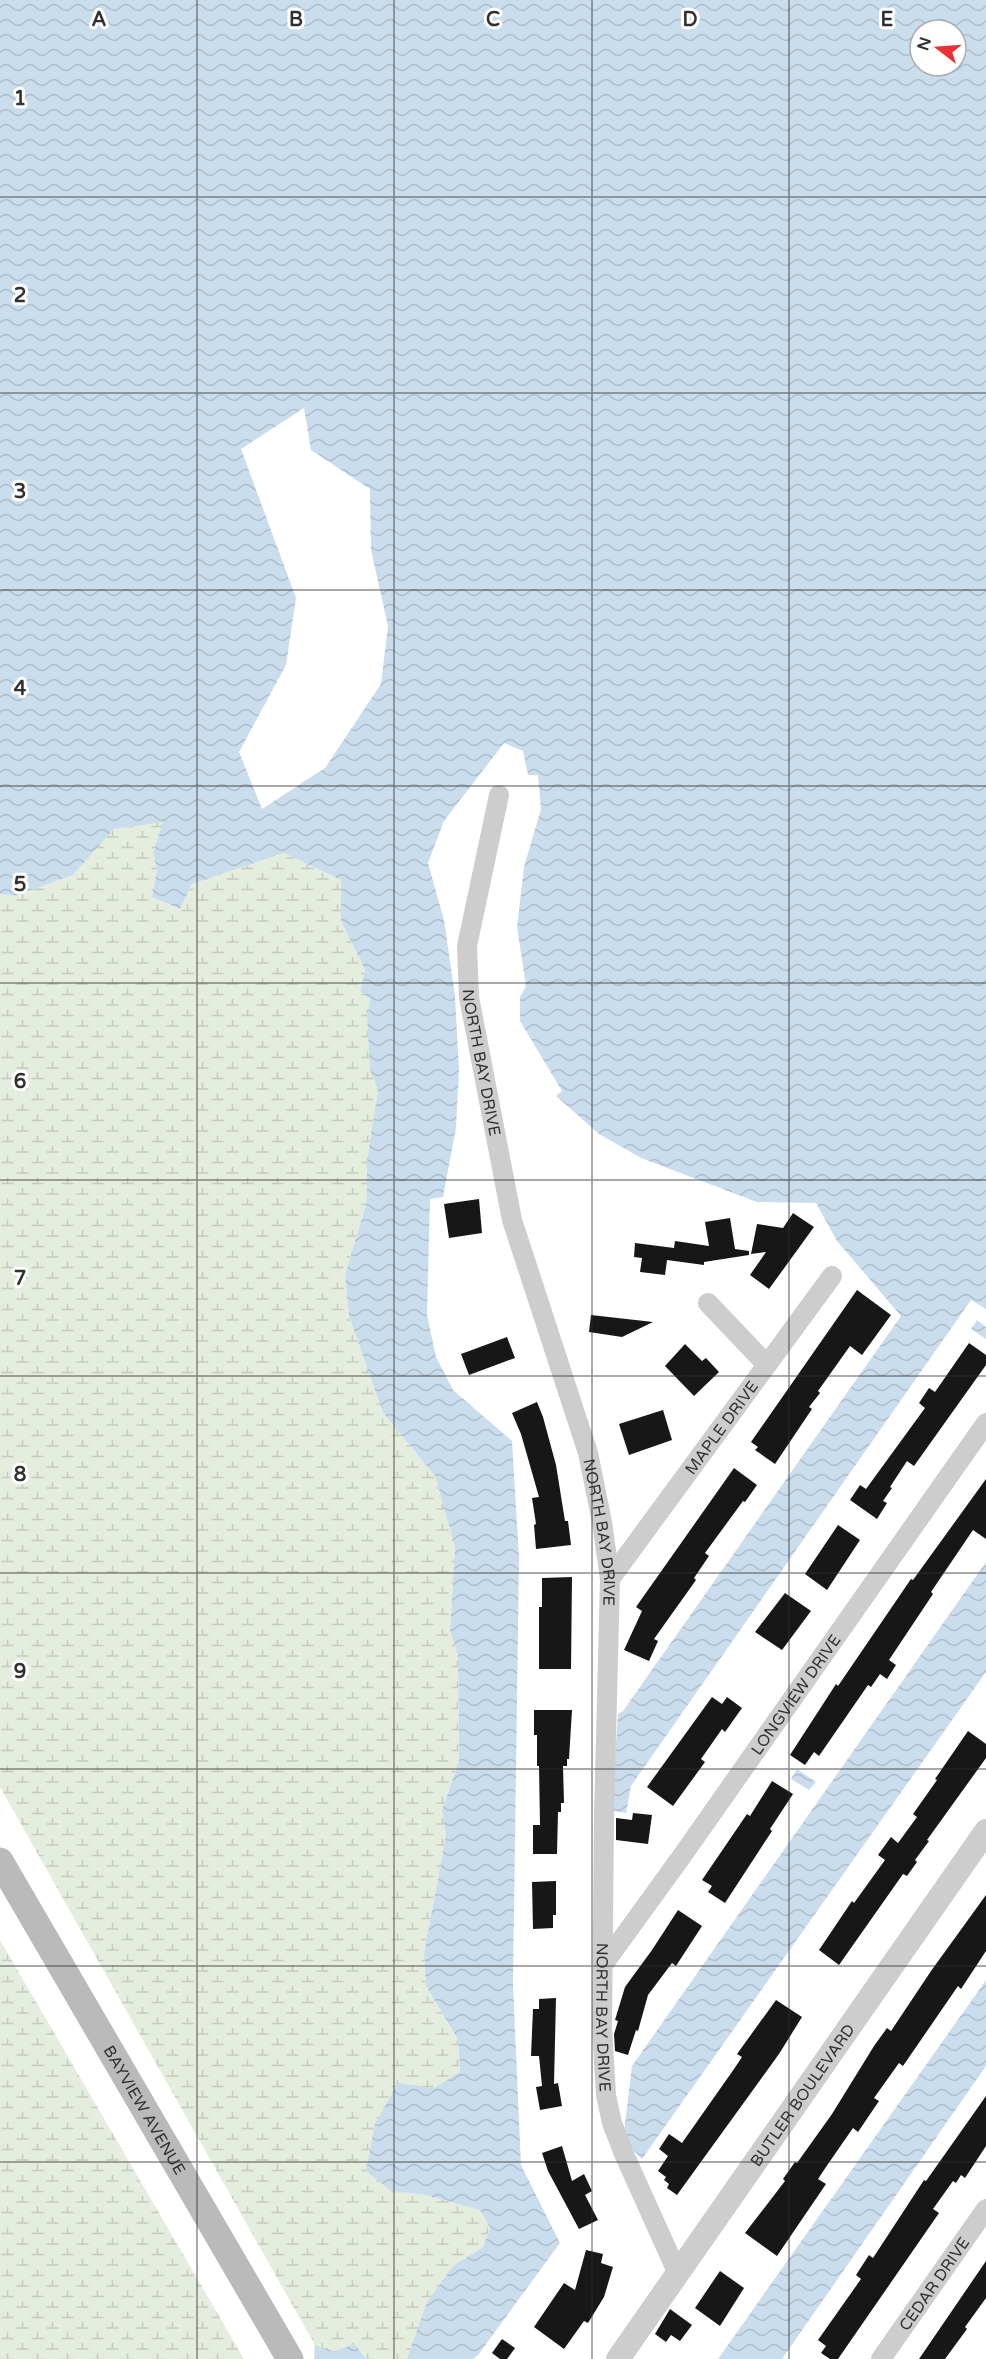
<svg xmlns="http://www.w3.org/2000/svg" width="986" height="2359" font-family="'Varela Round',sans-serif">
  <style>
    .wetland { fill: url(#wetland-marsh) }
    .water { fill: url(#water-waves); fill-rule: evenodd }
    .building { fill: #171717 }
    .lines { fill: none; stroke-linecap: round; stroke-linejoin: round }
    .minor { stroke: #cdcdcd; stroke-width: 20 }
    .tertiary { stroke: #cdcdcd; stroke-width: 24 }
    .secondary { stroke: #bababa; stroke-width: 27 }
    .grid { fill: none; stroke: #303030; stroke-width: 1.5; stroke-opacity: 0.55 }
    .labels { text-anchor: middle; stroke-width: 6; stroke-linejoin: round; paint-order: stroke }
    .street-label { font-size: 16px; fill: #303030; stroke: #fff }
    .grid-label { font-size: 20px; text-anchor: middle; font-weight: bold; fill: #303030; stroke: #fff; stroke-width: 6; stroke-linejoin: round; paint-order: stroke }
  </style>
  <defs>
    <pattern id="wetland-marsh" width="20" height="14" patternUnits="userSpaceOnUse" patternTransform="scale(1.5)"><rect width="20" height="14" fill="#e5edde"/><path d="M1 5h8M5 5V1M11 12h8M15 12V8" fill="none" stroke="#c5ccbf"/></pattern>
    <pattern id="water-waves" width="16" height="10" patternUnits="userSpaceOnUse" patternTransform="scale(1.5)"><rect width="16" height="10" fill="#cadded"/><path d="M0 5q4-4 8 0t8 0" fill="none" stroke="#aebecc"/></pattern>
  </defs>
  <rect width="100%" height="100%" fill="#fff"/>
  <g class="wetland">
    <path d="M164 821 153 853 157 869 152 897 180 909 192 884 284 853 341 880V921L365 970 360 991 370 999 367 1018 370 1070 378 1090 367 1160V1201L345 1275 349 1316 383 1413 435 1476 455 1547 450 1631 458 1656 459 1761 442 1810 446 1836 424 1953 426 1986 458 2041 460 2073 434 2088 391 2191 425 2195 480 2210 490 2228 483 2247 454 2265 407 2359H366L355 2344 333 2351 315 2345 0 1787V894L15 896 73 875 114 829Z"/>
    <path d="M0 1940 244 2359H0Z"/>
  </g>
  <g class="water">
    <path d="M0 0H986V1309L971 1300 631 1786 626 1813 614 1811 612 1801 618 1714 623 1711 901 1316 837 1241 816 1203 757 1202 641 1158 599 1134 556 1096 562 1091 520 1021V997L526 986 517 927 524 867 541 809 538 775H528L523 751 504 743 444 821 428 863 444 920 455 996 459 1070 456 1128 443 1197 430 1199 427 1315 436 1357 453 1390 512 1441 519 1557 513 1984 521 2165 560 2243 478 2355 473 2359H407L427 2302 454 2265 483 2247 490 2228 480 2210 425 2195 391 2191 366 2171 375 2124 398 2083 434 2088 460 2072 458 2040 426 1986 424 1953 446 1836 442 1810 459 1761 458 1656 450 1631 455 1547 435 1476 383 1413 349 1316 345 1275 367 1201V1160L378 1090 370 1070 367 1018 370 999 360 991 365 970 341 921V880L284 853 192 884 180 909 152 897 157 869 153 853 163 822 114 829 73 875 15 896 0 894ZM920 30H956V66H920ZM304 408 311 450 370 489 371 550 388 626 381 684 325 768 262 809 239 752 286 665 296 598 241 449Z"/>
    <path d="M977 1320 986 1327V1339L971 1329Z"/>
    <path d="M986 1562V1672L642 2159 623 2140 632 2066Z"/>
    <path d="M797 1769 816 1782 809 1790 791 1779Z"/>
    <path d="M986 1980V2066L782 2359H718Z"/>
    <path d="M355 2344 366 2359H314L315 2345 333 2351Z"/>
  </g>
  <g class="building">
    <path d="M479 1199 482 1233 449 1238 444 1204Z"/>
    <path d="M793 1213 814 1227 769 1289 750 1275 766 1252 751 1254 757 1224 783 1228Z"/>
    <path d="M730 1218 735 1249 749 1251V1255L704 1262V1265L667 1260 665 1275 640 1272 642 1258 634 1257 635 1243 674 1248 675 1241 709 1246 705 1222Z"/>
    <path d="M857 1290 891 1315 862 1355 850 1346 818 1391 820 1393 809 1407 812 1409 775 1464 755 1450 758 1447 751 1442Z"/>
    <path d="M591 1315 653 1322 622 1337 589 1332Z"/>
    <path d="M507 1337 515 1358 469 1375 461 1354Z"/>
    <path d="M969 1343 986 1355V1365L914 1466 907 1461 890 1487 892 1488 883 1501 887 1503 877 1519 850 1500 860 1485 866 1489 925 1408 919 1403 929 1388 935 1392Z"/>
    <path d="M685 1344 702 1361 706 1358 719 1372 694 1396 665 1366Z"/>
    <path d="M537 1402 543 1417 556 1465 565 1521H568L571 1545 536 1549 534 1525 536 1524 532 1498 539 1497 521 1434 512 1413Z"/>
    <path d="M663 1410 672 1440 629 1455 619 1424Z"/>
    <path d="M734 1468 757 1485 745 1502 743 1501 705 1553 709 1556 694 1578 696 1580 654 1639 658 1641 649 1661 624 1650 642 1611 636 1607Z"/>
    <path d="M986 1479V1539L973 1530 931 1592 933 1594 889 1660 896 1665 887 1679 880 1674 871 1687 868 1685 819 1756 814 1752 805 1765 790 1755 836 1684 838 1686 911 1579 913 1580Z"/>
    <path d="M838 1525 860 1540 827 1590 805 1574Z"/>
    <path d="M572 1577 571 1669H539V1607H542V1578Z"/>
    <path d="M785 1593 811 1611 782 1650 755 1632Z"/>
    <path d="M712 1697 722 1704 727 1697 742 1708 725 1732 722 1729 701 1759 705 1762 673 1806 647 1787Z"/>
    <path d="M534 1710H572L569 1759H567V1766H563L564 1803H561V1812H558L557 1854H533V1825H540L539 1766H537V1735H534Z"/>
    <path d="M968 1731 986 1744V1758L927 1840 929 1841 915 1860 917 1862 907 1876 903 1874 839 1965 819 1950 852 1901 854 1903 885 1860 878 1855 891 1837 898 1843 917 1817 913 1814 937 1780 935 1779Z"/>
    <path d="M772 1781 793 1794 770 1829 772 1831 725 1903 708 1892 712 1886 702 1880 747 1814 750 1816Z"/>
    <path d="M633 1813 652 1815 648 1844 616 1840V1818L632 1820Z"/>
    <path d="M556 1881V1915H553V1928L533 1929 532 1882Z"/>
    <path d="M986 1895V1951L961 1989 958 1986 903 2066 899 2063 874 2098 879 2101 858 2132 853 2128 828 2164 818 2179 826 2184 777 2256 745 2233 785 2181 783 2179 795 2162 797 2163 832 2114 874 2046 887 2028 891 2031 931 1971Z"/>
    <path d="M678 1910 702 1926 676 1966 672 1963 648 1995 638 2031 636 2030 628 2055 615 2051 614 2034 618 2021 615 2020 625 1987 652 1950Z"/>
    <path d="M556 1998 554 2084 558 2083 562 2106 540 2110 536 2087 542 2086 539 2056H531L533 2009H539V1999Z"/>
    <path d="M776 2000 802 2017 779 2054 677 2195 667 2188 669 2184 664 2180 666 2177 658 2171 668 2156 659 2149 669 2134 682 2143 734 2069 742 2057 737 2054Z"/>
    <path d="M986 2096V2146L965 2178 961 2175 956 2183 953 2181 933 2209 939 2213 838 2359H830L821 2353 826 2346 818 2340 861 2279 856 2275 869 2255 873 2258 924 2180 926 2181Z"/>
    <path d="M562 2146 572 2181 584 2174 592 2191 585 2195 598 2220 579 2229 548 2171 542 2153Z"/>
    <path d="M586 2250 603 2254 601 2263 613 2267 604 2297 588 2323 584 2321 564 2349 534 2327 564 2283 575 2290Z"/>
    <path d="M986 2261V2298L965 2327 967 2329 945 2359H919Z"/>
    <path d="M720 2271 744 2288 720 2326 695 2308Z"/>
    <path d="M670 2309 692 2325 680 2341 671 2335 666 2342 655 2334Z"/>
    <path d="M502 2339 515 2348 507 2359H500L492 2353Z"/>
  </g>
  <g class="lines">
    <g class="minor">
      <path id="s1" d="M499 795 467 946 469 997 512 1220 588 1453 602 1522 610 1579 604 1816 602 2027 606 2095 612 2123 624 2154 678 2274"/>
      <path d="M708 1303 767 1365"/>
      <path id="s2" d="M610 1579 832 1276"/>
      <path id="s3" d="M603 1965 682 1856 986 1423"/>
      <path id="s4" d="M881 2359 986 2209"/>
    </g>
    <path class="tertiary" id="s5" d="M618 2359 986 1831"/>
    <path class="secondary" id="s6" d="M0 1861 290 2359"/>
  </g>
  <path class="grid" d="M197 0V2359M394 0V2359M592 0V2359M789 0V2359M0 197H986M0 393H986M0 590H986M0 786H986M0 983H986M0 1180H986M0 1376H986M0 1573H986M0 1769H986M0 1966H986M0 2162H986"/>
  <g class="labels">
    <g class="street-label">
      <text dy="6" stroke="none"><textPath href="#s1" startOffset="272">NORTH BAY DRIVE</textPath></text>
      <text dy="6" stroke="none"><textPath href="#s2" startOffset="188">MAPLE DRIVE</textPath></text>
      <text dy="6" stroke="none"><textPath href="#s1" startOffset="758">NORTH BAY DRIVE</textPath></text>
      <text dy="6" stroke="none"><textPath href="#s3" startOffset="332">LONGVIEW DRIVE</textPath></text>
      <text dy="6" stroke="none"><textPath href="#s1" startOffset="1244">NORTH BAY DRIVE</textPath></text>
      <text dy="6" stroke="none"><textPath href="#s5" startOffset="322">BUTLER BOULEVARD</textPath></text>
      <text dy="6" stroke="none"><textPath href="#s6" startOffset="288">BAYVIEW AVENUE</textPath></text>
      <text dy="6" stroke="none"><textPath href="#s4" startOffset="92">CEDAR DRIVE</textPath></text>
    </g>
  </g>
  <g class="grid-label">
    <text x="99" y="26">A</text>
    <text x="296" y="26">B</text>
    <text x="493" y="26">C</text>
    <text x="690" y="26">D</text>
    <text x="887" y="26">E</text>
    <text x="20" y="105">1</text>
    <text x="20" y="302">2</text>
    <text x="20" y="498">3</text>
    <text x="20" y="695">4</text>
    <text x="20" y="891">5</text>
    <text x="20" y="1088">6</text>
    <text x="20" y="1285">7</text>
    <text x="20" y="1481">8</text>
    <text x="20" y="1678">9</text>
  </g>
  <g transform="translate(938 48) rotate(287)"><circle r="28" fill="#ffffff" stroke="#acacac" stroke-width="1.5"/>
  <path d="M0-4.5L10 22L0 15L-10 22Z" fill="#e73135"/>
  <text y="-9" font-size="16" font-weight="bold" text-anchor="middle" fill="#303030">N</text>
  </g>
</svg>
